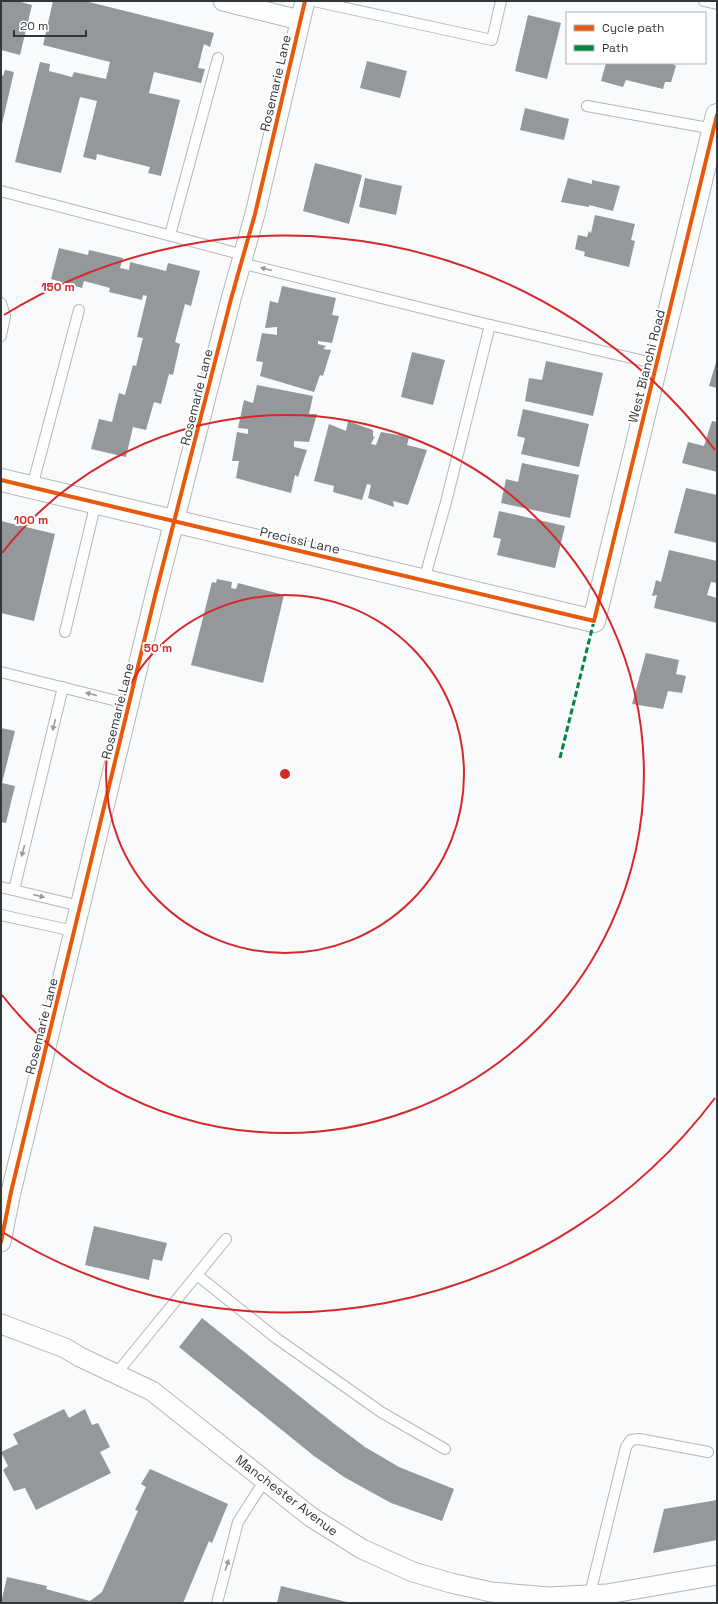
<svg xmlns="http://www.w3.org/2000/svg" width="718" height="1604" font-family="'Space Grotesk',sans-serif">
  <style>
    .building { fill: #94989b }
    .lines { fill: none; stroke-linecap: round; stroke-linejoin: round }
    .service-casing { stroke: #b3b7ba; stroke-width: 12 }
    .minor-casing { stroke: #b3b7ba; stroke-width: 21 }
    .tertiary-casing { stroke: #b3b7ba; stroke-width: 24 }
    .service { stroke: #fefeff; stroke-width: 10 }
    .minor { stroke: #fefeff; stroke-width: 19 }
    .tertiary { stroke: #fefeff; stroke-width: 22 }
    .quiet { stroke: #00873e; stroke-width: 3; stroke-dasharray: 6 3; stroke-linecap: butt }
    .cycleway-casing { stroke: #fff; stroke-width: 6 }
    .cycleway { stroke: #e8590c; stroke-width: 4 }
    .oneway { fill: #989a9e }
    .ring { fill: none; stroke: #d62828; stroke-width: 2 }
    .labels { text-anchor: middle; stroke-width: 4; stroke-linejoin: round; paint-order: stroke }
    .street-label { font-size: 13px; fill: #32373c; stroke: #fff }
    .centre { fill: #d62828; stroke: #fff; stroke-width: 2 }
    .ring-label { font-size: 12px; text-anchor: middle; font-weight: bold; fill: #d62828; stroke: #fff; stroke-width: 4; stroke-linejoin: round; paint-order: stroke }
  </style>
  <rect width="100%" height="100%" fill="#f8fafc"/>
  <g class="building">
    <path d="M1 1H17L32 5 20 55 1 50Z"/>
    <path d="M53 1H85L214 33 210 47 204 44 198 68 205 69 201 83 154 72 149 93 180 100 161 176 148 173 150 167 97 154 96 160 83 157 97 101 80 97 61 173 15 162 40 62 50 64 49 71 72 77 74 72 106 79 110 62 43 45Z"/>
    <path d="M528 15 561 23 547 79 515 71Z"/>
    <path d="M367 61 407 71 400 98 360 88Z"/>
    <path d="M606 63H671L676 66 671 82H665L663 89 626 80 623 87 601 81Z"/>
    <path d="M5 70 14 72 2 124 1 75 3 76Z"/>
    <path d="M525 108 569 119 564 140 520 130Z"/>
    <path d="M315 163 362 175 349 224 303 211Z"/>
    <path d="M365 178 402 186 396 215 359 207Z"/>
    <path d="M568 178 592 184V180L620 186 613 211 589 205V207L561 202Z"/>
    <path d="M595 215 635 224 631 240 635 241 629 267 584 256 585 252 575 249 578 235 587 237 589 231 591 233Z"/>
    <path d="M59 248 88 255 89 250 123 258 120 268 129 270 130 262 166 271 168 263 200 271 191 306 185 304 175 342 180 344 173 375 169 374 161 404 154 402 146 430 133 427 126 457 91 449 99 419 112 422 119 393 125 395 133 365 136 366 143 338 137 337 147 296 143 295 142 300 109 292 110 288 84 281 82 288 51 279Z"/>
    <path d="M282 286 336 298 332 315 339 316 332 343 318 341V344L326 346 323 349 331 350 323 376 320 375 314 392 260 376 263 362 256 361 262 333 277 335V327L265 328 270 301 278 303Z"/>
    <path d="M412 352 445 360 433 405 401 397Z"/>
    <path d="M717 359V388L709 386Z"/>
    <path d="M546 361 603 373 593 416 525 401 529 378 542 380Z"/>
    <path d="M257 385 313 396 309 414H317L309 442 294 441V447L307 450 298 477 295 475 291 493 236 478 239 461H232L237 432 248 434V429L238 428 244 400 253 403Z"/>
    <path d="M523 409 589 424 579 467 521 454 525 438 517 436Z"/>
    <path d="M348 421 373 430V437L375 436 371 444 376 445 381 432 409 437 407 445 427 450 408 505 393 501 394 507 368 498 371 485 367 484 362 500 333 492 334 486 314 481 329 424 346 431Z"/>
    <path d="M712 421 717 422V472L682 463 688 442 704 446Z"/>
    <path d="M522 463 579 475 570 518 501 503 506 479 518 482Z"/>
    <path d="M686 488 717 495V543L674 533Z"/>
    <path d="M499 511 565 526 555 568 497 555 501 539 493 537Z"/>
    <path d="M1 521 55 534 34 621 1 613Z"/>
    <path d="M669 550 717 561V583L711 582 707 595 717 598V623L654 608 657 595 652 596 656 580 661 582Z"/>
    <path d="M217 579 232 582 231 588 236 589 238 583 284 595 263 683 191 665 212 582 216 583Z"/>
    <path d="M646 653 679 660 676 674 686 676 682 693 668 691 663 709 632 704Z"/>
    <path d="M1 728 15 731 2 783 15 786 6 823 1 822Z"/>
    <path d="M94 1226 167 1243 162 1261 153 1259 149 1280 85 1265Z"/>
    <path d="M202 1318 333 1423 365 1447 399 1467 454 1489 442 1521 391 1503 344 1477 314 1456 179 1347Z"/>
    <path d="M64 1409 69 1418 85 1409 92 1425 98 1423 110 1447 100 1452 111 1473 36 1510 25 1488 14 1491 3 1470 8 1466 1 1452 18 1444 13 1434Z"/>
    <path d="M150 1469 228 1504 212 1543 209 1541 183 1603H1L7 1577 47 1586 46 1589 90 1601 102 1592 138 1511 135 1510 146 1487 141 1484Z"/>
    <path d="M717 1500V1540L653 1553 664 1509Z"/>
    <path d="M281 1586 347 1602V1603H277Z"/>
  </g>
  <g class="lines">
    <defs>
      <g id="service">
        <path d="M314 1 492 40 501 1"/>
        <path d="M704 1 717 4"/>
        <path d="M587 106 714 129"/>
        <path d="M1 191 244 255"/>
        <path d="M170 235 218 58"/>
        <path d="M241 263 490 325 657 364"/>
        <path d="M1 303 5 316 1 336"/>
        <path d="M32 487 79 310"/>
        <path d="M424 580 446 502 490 325"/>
        <path d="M65 632 96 502"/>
        <path d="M1 672 129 704"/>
        <path d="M1 887 80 906"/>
        <path d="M14 890 63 687"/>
        <path d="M1 915 74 931"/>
        <path d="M197 1275 276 1338 381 1412 445 1449"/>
        <path d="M116 1374 226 1239"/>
        <path d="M589 1598 626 1447 631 1440 639 1439 708 1452"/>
        <path d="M217 1603 238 1522 265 1480"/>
      </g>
      <g id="minor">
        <path d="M223 1 300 20"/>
        <path d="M1 1242 11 1192 155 596 231 299 255 214 305 1"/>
        <path d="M1 1324 65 1348 80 1357 152 1391 311 1517 362 1549 413 1572 451 1583 491 1592 549 1597 607 1594 717 1575"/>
      </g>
      <path id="tertiary" d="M1 480 594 621 717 115"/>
    </defs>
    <use href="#service" class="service-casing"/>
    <use href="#minor" class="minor-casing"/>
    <use href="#tertiary" class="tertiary-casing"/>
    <use href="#service" class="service"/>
    <use href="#minor" class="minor"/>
    <use href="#tertiary" class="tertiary"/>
    <path class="quiet" d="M560 758 594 621"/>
    <defs>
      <g id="cycleway">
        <path d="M1 480 594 621 717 115"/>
        <path d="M1 1242 11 1192 155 596 231 299 255 214 305 1"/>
      </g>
    </defs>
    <use href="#cycleway" class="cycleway-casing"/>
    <use href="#cycleway" class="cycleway"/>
  </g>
  <defs><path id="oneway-solid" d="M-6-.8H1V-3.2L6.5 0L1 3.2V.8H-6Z"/></defs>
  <g class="oneway">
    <use href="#oneway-solid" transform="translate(266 269) rotate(-166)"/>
    <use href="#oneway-solid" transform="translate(91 694) rotate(-166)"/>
    <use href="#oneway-solid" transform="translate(54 725) rotate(104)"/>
    <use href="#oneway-solid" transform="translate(23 851) rotate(104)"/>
    <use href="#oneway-solid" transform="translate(39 896) rotate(14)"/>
    <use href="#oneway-solid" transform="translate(227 1565) rotate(-72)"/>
  </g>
  <g class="ring">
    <circle cx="285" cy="774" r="179"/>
    <path d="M2 553A359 359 0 1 1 2 995"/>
    <path d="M715 1098A538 538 0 0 1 4 1233M4 315A538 538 0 0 1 715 450"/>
  </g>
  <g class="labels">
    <g class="street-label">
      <text transform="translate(275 83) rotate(-77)" y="5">Rosemarie Lane</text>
      <text transform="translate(646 366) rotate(-76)" y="5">West Bianchi Road</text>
      <text transform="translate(196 397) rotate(-76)" y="5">Rosemarie Lane</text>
      <text transform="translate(300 540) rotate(13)" y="5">Precissi Lane</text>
      <text transform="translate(117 711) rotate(-76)" y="5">Rosemarie Lane</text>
      <text transform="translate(41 1026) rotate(-76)" y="5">Rosemarie Lane</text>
      <text transform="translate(287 1495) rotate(37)" y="5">Manchester Avenue</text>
    </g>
  </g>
  <circle cx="285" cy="774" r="6" class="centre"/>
  <g class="ring-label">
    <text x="58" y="291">150 m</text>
    <text x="31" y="524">100 m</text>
    <text x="158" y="652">50 m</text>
  </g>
  <rect width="718" height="1604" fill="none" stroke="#32373c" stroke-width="4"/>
  <rect x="566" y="12" width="140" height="52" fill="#ffffff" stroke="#adafb1"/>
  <rect x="574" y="25" width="20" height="6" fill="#e8590c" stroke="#adafb1"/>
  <text x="602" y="32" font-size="12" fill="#32373c">Cycle path</text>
  <rect x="574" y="45" width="20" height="6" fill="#00873e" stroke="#adafb1"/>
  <text x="602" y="52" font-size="12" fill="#32373c">Path</text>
  <path d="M14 30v6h72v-6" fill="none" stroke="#32373c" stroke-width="2"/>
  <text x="20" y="30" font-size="12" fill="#32373c" stroke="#ffffff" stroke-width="3" paint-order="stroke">20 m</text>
</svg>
